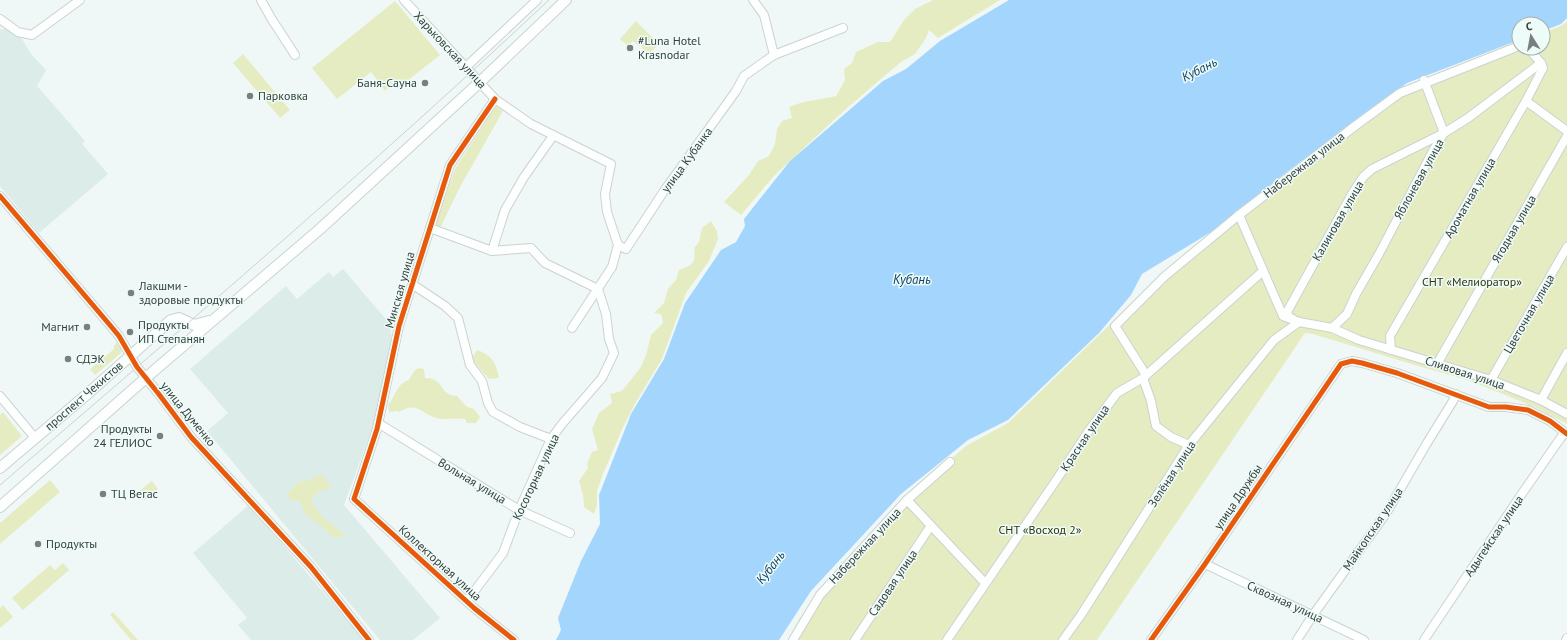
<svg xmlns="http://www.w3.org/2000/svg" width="1567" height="640" font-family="'PT Sans',sans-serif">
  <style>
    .built { fill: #dcece8 }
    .green { fill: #e6ecc1 }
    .water { fill: #a4d5fd }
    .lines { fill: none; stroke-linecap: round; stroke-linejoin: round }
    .minor-casing { stroke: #ccd2d1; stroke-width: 10 }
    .major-casing { stroke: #ccd2d1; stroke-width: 12 }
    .minor { stroke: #fdfefe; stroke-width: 8 }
    .major { stroke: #fdfefe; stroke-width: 10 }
    .tram { stroke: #ced1d0; stroke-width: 1 }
    .cycleway-casing { stroke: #edfcf8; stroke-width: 8 }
    .cycleway { stroke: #e8590c; stroke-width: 5 }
    .poi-dot { fill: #787f7d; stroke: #edfcf8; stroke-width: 1.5 }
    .labels { text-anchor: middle; stroke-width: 3; stroke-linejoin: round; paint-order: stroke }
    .poi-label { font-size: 12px; fill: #383e3c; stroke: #edfcf8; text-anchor: start }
    .street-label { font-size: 12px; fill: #383e3c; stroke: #edfcf8 }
    .park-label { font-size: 12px; fill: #333511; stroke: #edfcf8 }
    .water-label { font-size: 13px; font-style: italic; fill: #114368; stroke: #edfcf8 }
  </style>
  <rect width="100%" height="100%" fill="#f0f8f7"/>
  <g class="built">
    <path d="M6 27 22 39 31 54 46 70 37 86 85 141 82 144 108 174 39 233 0 186V28L2 30Z"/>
    <path d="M343 269 390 324 392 341 376 418 344 505 440 618 413 640H380L207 431 228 413 190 369 286 286 297 299 329 272 333 277Z"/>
    <path d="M249 505 364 640H251L238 625 247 618 193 553Z"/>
  </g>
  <g class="green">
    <path d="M933 0H1000L938 38 929 30 926 38 915 54 901 62 888 73 847 108 806 146 773 177 741 215 724 202 749 175 758 161 769 156 775 144 777 129 782 121 792 118 789 107C805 100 819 100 836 96L845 80 844 69 852 63 856 52 878 42H890L904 20 915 9Z"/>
    <path d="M395 1 440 55 402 85 396 79 385 91 371 72 337 99 312 68Z"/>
    <path d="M636 21 659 44 646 57 641 45 639 46 633 41 628 46 620 39Z"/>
    <path d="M1567 21V424L1537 408 1468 380 1418 366 1313 334 1305 333 1097 640H788L798 621 818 591 908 496 966 446 1008 423 1162 274 1405 87 1519 48H1543V33L1563 25Z"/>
    <path d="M243 54 290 110 280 118 233 63Z"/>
    <path d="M496 106 503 111 460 187 440 228 434 226 455 169Z"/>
    <path d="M711 221 717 231 718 239 709 261 686 293 662 359 636 402 624 425 603 474 597 491V505L594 514 584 507 583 495 579 481 588 468 587 464 592 452 598 450 592 429 599 413 612 403 610 394 622 391 641 367 646 355 651 335 663 323 661 314 654 313 664 303 668 289 676 280 679 270C693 265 696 264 694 248L699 242 702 228Z"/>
    <path d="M116 343H117L121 348V353L95 375 90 369 114 349V346Z"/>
    <path d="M477 350C492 355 496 363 499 378L489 379 471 359Z"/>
    <path d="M419 368 424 369 425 378C445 377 438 395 457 396L467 407 474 409 480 417 476 423H467L465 419C456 418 444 420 436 418 421 413 416 401 399 412L396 411 389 412 388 405C396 396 396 384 409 380L414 371Z"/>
    <path d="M3 412 22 436 0 455V415Z"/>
    <path d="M316 475 324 477 331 487 316 493 311 501 323 518 337 528 345 536 334 538 324 528 305 514 300 501 291 500 286 495 299 482 312 480Z"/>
    <path d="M50 480 60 492 0 544V523Z"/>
    <path d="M152 481 158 489 144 501 137 493Z"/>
    <path d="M63 563 69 570 23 610 12 598 50 565 55 570Z"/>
    <path d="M3 605 13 617 0 628V608Z"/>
    <path d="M113 612 138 640H131L110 615Z"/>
  </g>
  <path class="water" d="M1009 0H1567V18L1561 24 1543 31V24H1519V40L1407 83 1288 171 1211 232 1142 274 1131 295 1099 333 1008 420 968 440 901 494 811 591 779 640H556L561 630 558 618 581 561 600 524 599 495 631 414 664 359 685 303 721 250 736 242 745 226 744 219 790 161 883 81 906 69 940 41Z"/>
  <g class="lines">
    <defs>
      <g id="minor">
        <path d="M261 0 271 18 295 55"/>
        <path d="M404 0 495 99 531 124 611 164 605 194 607 212 618 245"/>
        <path d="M753 0 764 15 774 55"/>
        <path d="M0 19 18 32 32 35 80 0"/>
        <path d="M467 66 537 0"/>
        <path d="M495 99 450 165 399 326 377 429 354 499 474 608 514 640"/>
        <path d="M1526 101 1567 131"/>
        <path d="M0 196 109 324 119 336 137 367 158 393 191 437 311 567 369 640"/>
        <path d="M1239 215 1283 316 1299 322 1332 328 1359 340 1491 380 1541 400 1567 414"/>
        <path d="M430 228 492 251 531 248 545 263 598 289 606 314 609 339 614 353 602 378 562 424 551 439 519 510 503 553 467 601"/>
        <path d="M492 251 505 210 524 177 553 136"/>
        <path d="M412 284 445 306 458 318 470 365 482 381 488 403 493 412 520 427 551 439"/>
        <path d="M1293 319 1289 317 1287 312 1352 194 1363 177 1372 169 1444 133 1468 118 1541 63"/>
        <path d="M572 328 612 267 618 245 626 249 664 191 736 91 744 76 774 55 843 28"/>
        <path d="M1332 328 1347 314 1356 294 1379 254 1434 149 1444 133 1424 80"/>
        <path d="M1391 350 1390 336 1526 101 1543 68 1541 63 1528 48"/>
        <path d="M1437 364 1567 136"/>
        <path d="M1146 375 1115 326 1165 276 1239 215 1355 126 1400 93 1519 46"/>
        <path d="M1143 378 1151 401 1156 426 1171 437 1189 445"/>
        <path d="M1491 380 1567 247"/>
        <path d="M0 396 35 438"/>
        <path d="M1541 400 1567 353"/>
        <path d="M378 423 519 510 570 533"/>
        <path d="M907 500 985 583"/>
        <path d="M1205 564 1364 640"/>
        <path d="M793 640 820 595 907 500 950 462"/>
        <path d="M855 640 930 527"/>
        <path d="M947 640 1057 479 1088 432 1117 393 1143 378 1263 271"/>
        <path d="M1063 640 1081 615 1189 445 1274 340 1299 322"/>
        <path d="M1151 640 1205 564 1341 364 1352 361 1362 363 1397 373 1489 407H1506L1528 410 1550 421 1567 434"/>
        <path d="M1297 640 1313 615 1387 512 1427 443 1453 401 1456 394"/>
        <path d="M1424 640 1521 495 1564 433"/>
        <path d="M1566 640 1567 638"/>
      </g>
      <g id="major">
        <path d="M0 468 85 396 171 320 179 318 194 325 209 321"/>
        <path d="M0 507 156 369 320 229 481 81 566 0"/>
      </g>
    </defs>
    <use href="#minor" class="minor-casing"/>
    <use href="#major" class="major-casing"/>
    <use href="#minor" class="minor"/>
    <use href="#major" class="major"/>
    <path class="tram" d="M0 485C185 326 371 167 549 0"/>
    <defs>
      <g id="cycleway">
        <path d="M495 99 450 165 399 326 377 429 354 499 474 608 514 640"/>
        <path d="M0 196 109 324 119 336 137 367 158 393 191 437 311 567 369 640"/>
        <path d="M1151 640 1205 564 1341 364 1352 361 1362 363 1397 373 1489 407H1506L1528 410 1550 421 1567 434"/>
      </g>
    </defs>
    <use href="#cycleway" class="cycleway-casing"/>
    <use href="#cycleway" class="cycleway"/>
  </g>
  <g class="poi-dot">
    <circle cx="630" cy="48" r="4"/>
    <circle cx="425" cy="83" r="4"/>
    <circle cx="250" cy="96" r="4"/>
    <circle cx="131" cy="293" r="4"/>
    <circle cx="87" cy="327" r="4"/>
    <circle cx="130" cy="332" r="4"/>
    <circle cx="68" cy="359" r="4"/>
    <circle cx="160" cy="436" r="4"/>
    <circle cx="103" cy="494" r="4"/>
    <circle cx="38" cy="544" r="4"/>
  </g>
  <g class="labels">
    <g class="poi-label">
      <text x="638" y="45">#Luna Hotel<tspan x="638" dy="14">Krasnodar</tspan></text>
      <text x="417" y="87" text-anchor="end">Баня-Сауна</text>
      <text x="258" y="100">Парковка</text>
      <text x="139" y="290">Лакшми -<tspan x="139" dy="14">здоровые продукты</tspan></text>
      <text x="138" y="329">Продукты<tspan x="138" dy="14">ИП Степанян</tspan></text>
      <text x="79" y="331" text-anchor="end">Магнит</text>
      <text x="76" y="363">СДЭК</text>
      <text x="152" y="433" text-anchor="end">Продукты<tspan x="152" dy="14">24 ГЕЛИОС</tspan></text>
      <text x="111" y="498">ТЦ Вегас</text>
      <text x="46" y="548">Продукты</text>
    </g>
    <g class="street-label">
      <text transform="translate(450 50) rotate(47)" y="4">Харьковская улица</text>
      <text transform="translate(687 160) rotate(-54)" y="4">улица Кубанка</text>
      <text transform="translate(1304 165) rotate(-38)" y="4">Набережная улица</text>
      <text transform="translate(1419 179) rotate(-61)" y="4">Яблоневая улица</text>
      <text transform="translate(1470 198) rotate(-60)" y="4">Ароматная улица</text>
      <text transform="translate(1338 221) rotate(-60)" y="4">Калиновая улица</text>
      <text transform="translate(1514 229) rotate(-60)" y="4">Ягодная улица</text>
      <text transform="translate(400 290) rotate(-74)" y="4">Минская улица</text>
      <text transform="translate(1529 314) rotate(-60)" y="4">Цветочная улица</text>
      <text transform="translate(1465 373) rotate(18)" y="4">Сливовая улица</text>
      <text transform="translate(84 396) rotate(-41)" y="4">проспект Чекистов</text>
      <text transform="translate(188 414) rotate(51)" y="4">улица Думенко</text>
      <text transform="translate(1085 438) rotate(-56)" y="4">Красная улица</text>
      <text transform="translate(1172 474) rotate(-57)" y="4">Зелёная улица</text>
      <text transform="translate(536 477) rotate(-65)" y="4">Косогорная улица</text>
      <text transform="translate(472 481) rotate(31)" y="4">Вольная улица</text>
      <text transform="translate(1238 497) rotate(-56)" y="4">улица Дружбы</text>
      <text transform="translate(1373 529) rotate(-56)" y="4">Майкопская улица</text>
      <text transform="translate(1494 536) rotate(-56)" y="4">Адыгейская улица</text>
      <text transform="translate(865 546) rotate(-47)" y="4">Набережная улица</text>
      <text transform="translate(440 563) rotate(42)" y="4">Коллекторная улица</text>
      <text transform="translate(893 583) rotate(-56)" y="4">Садовая улица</text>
      <text transform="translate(1285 602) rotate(25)" y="4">Сквозная улица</text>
    </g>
    <g class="park-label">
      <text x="1472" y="286">СНТ «Мелиоратор»</text>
      <text x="1040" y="534">СНТ «Восход 2»</text>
    </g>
    <g class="water-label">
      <text transform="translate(1199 69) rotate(-27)" y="5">Кубань</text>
      <text x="912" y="284">Кубань</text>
      <text transform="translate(770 567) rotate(-52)" y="5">Кубань</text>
    </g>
  </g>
  <g transform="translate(1531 36) rotate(349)"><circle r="19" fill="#edfcf8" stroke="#a5b0ad"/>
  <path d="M0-3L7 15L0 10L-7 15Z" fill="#787f7d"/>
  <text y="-6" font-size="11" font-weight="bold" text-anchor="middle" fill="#383e3c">С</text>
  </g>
</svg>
